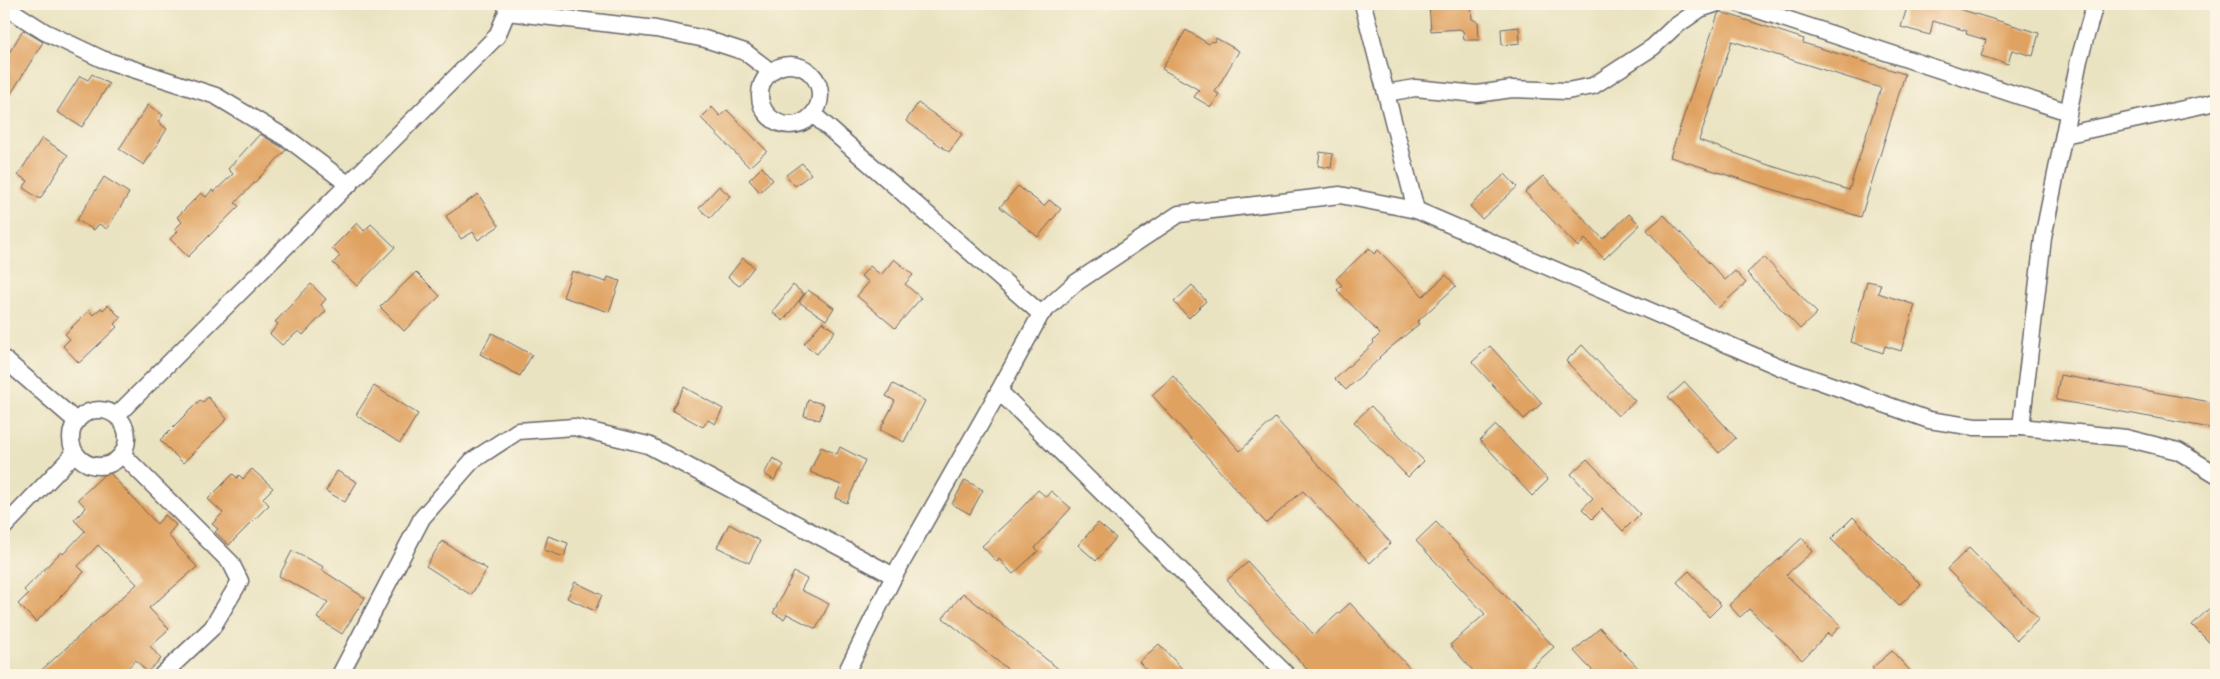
<svg xmlns="http://www.w3.org/2000/svg" width="2220" height="679" font-family="'Gochi Hand',sans-serif">
  <style>
    .building { fill: #e0a261; fill-rule: evenodd }
    .lines { fill: none; stroke-linecap: round; stroke-linejoin: round }
    .minor-casing { stroke: #68666a; stroke-width: 19 }
    .minor { stroke: #fff; stroke-width: 16 }
  </style>
  <rect width="100%" height="100%" fill="#fcf5e5"/>
  <filter id="ink" filterUnits="userSpaceOnUse"><feTurbulence type="fractalNoise" baseFrequency=".02" numOctaves="2"/><feDisplacementMap in="SourceGraphic" scale="10" xChannelSelector="R" yChannelSelector="G"/><feConvolveMatrix kernelMatrix="1 2 1 2 8 2 1 2 1" color-interpolation-filters="sRGB"/></filter>
  <filter id="wash" filterUnits="userSpaceOnUse"><feTurbulence type="fractalNoise" baseFrequency=".0096" numOctaves="4" result="noise"/><feDisplacementMap in="SourceGraphic" scale="20" xChannelSelector="R" yChannelSelector="G"/><feGaussianBlur stdDeviation="1.12" result="paint"/><feColorMatrix in="noise" values="0 0 0 0 0 0 0 0 0 0 0 0 0 0 0 0 0 1.4 0 .05"/><feComposite in="paint" operator="in"/></filter>
  <g filter="url(#wash)">
    <rect width="100%" height="100%" fill="#eae3c1"/>
    <g id="blocks">
      <g class="building">
        <path d="M1429 4H1471L1472 19 1478 22 1479 40H1464L1463 31 1460 29 1431 31Z"/>
        <path d="M1908 4H1960L1959 9 2039 33 2033 56 2012 50 2008 64 1981 56 1986 40 1966 34 1967 31 1933 21 1930 35 1901 27Z"/>
        <path d="M1721 12 1804 39 1803 43 1905 74 1861 217 1670 157 1718 14ZM1732 41 1881 88 1849 190 1762 163 1699 140Z"/>
        <path d="M1519 27 1520 43 1502 45 1501 29Z"/>
        <path d="M23 30 43 42 4 105V61Z"/>
        <path d="M1186 30 1209 44 1211 41 1214 42 1216 38 1239 51 1215 92 1219 94 1211 107 1194 97 1199 90 1162 69Z"/>
        <path d="M92 74 109 84 82 127 57 112 80 76 88 80Z"/>
        <path d="M918 103 962 134 949 152 906 121Z"/>
        <path d="M148 105 163 115 158 122 167 129 144 165 119 149Z"/>
        <path d="M712 107 720 116 727 110 767 151 749 167 701 118Z"/>
        <path d="M260 134 286 150 235 203 239 206 188 257 170 239 178 231 175 229 182 222 177 217 201 193 206 197 212 190 214 192 233 174 228 169Z"/>
        <path d="M42 138 68 155 40 199 23 188 28 181 18 175Z"/>
        <path d="M1320 152 1333 154 1331 168 1318 166Z"/>
        <path d="M802 163 811 174 795 186 786 175Z"/>
        <path d="M762 167 773 180 760 192 749 180Z"/>
        <path d="M1505 174 1517 187 1482 219 1470 206Z"/>
        <path d="M1543 176 1603 239 1629 214 1640 225 1604 259 1585 239 1578 247 1525 192Z"/>
        <path d="M104 177 129 193 107 229 99 224 94 230 77 220Z"/>
        <path d="M719 186 730 196 710 218 699 208Z"/>
        <path d="M1018 186 1044 206 1049 200 1061 209 1038 237 1000 207Z"/>
        <path d="M478 194 499 226 478 240 473 232 461 239 446 216Z"/>
        <path d="M1664 215 1725 280 1735 271 1746 283 1718 308 1647 230Z"/>
        <path d="M357 223 364 231 371 224 395 247 357 286 333 263 340 256 332 248Z"/>
        <path d="M1369 248 1374 254 1378 250 1423 296 1446 275 1456 286 1417 322 1419 324 1379 357 1380 358 1346 390 1335 379 1374 343 1373 341 1380 334 1337 290 1342 285 1336 279Z"/>
        <path d="M1764 257 1817 313 1800 329 1747 273Z"/>
        <path d="M743 258 754 267 739 286 728 277Z"/>
        <path d="M894 259 913 275 905 284 921 298 895 328 857 296 869 282 861 276 870 266 881 275Z"/>
        <path d="M572 271 606 282 608 277 620 281 609 312 563 297Z"/>
        <path d="M416 272 440 296 404 331 380 307Z"/>
        <path d="M1867 281 1881 284 1878 293 1915 305 1901 351 1885 346 1883 353 1851 342Z"/>
        <path d="M311 284 326 299 321 305 326 311 303 335 299 331 282 345 270 334 278 324 275 322Z"/>
        <path d="M793 285 804 294 783 321 772 312Z"/>
        <path d="M1192 285 1206 301 1189 318 1174 302Z"/>
        <path d="M808 290 834 308 826 320 799 302Z"/>
        <path d="M108 305 121 318 114 324 117 327 79 363 63 346 70 339 65 334 89 310 93 315 101 308 103 310Z"/>
        <path d="M822 322 835 331 817 354 804 344Z"/>
        <path d="M492 333 532 355 520 376 480 354Z"/>
        <path d="M1582 345 1635 401 1618 416 1566 361Z"/>
        <path d="M1490 346 1542 403 1524 419 1472 362Z"/>
        <path d="M2060 375 2216 403V429L2056 400Z"/>
        <path d="M1173 376 1240 451 1275 418 1391 543 1370 563 1303 491 1266 523 1152 395Z"/>
        <path d="M1685 382 1736 438 1719 453 1668 397Z"/>
        <path d="M893 384 925 401 904 442 880 430 895 401 886 396Z"/>
        <path d="M374 386 418 414 400 443 356 415Z"/>
        <path d="M684 387 723 409 715 424 708 420 703 427 672 410Z"/>
        <path d="M208 397 227 419 183 463 160 440 200 400 203 402Z"/>
        <path d="M808 400 824 404 820 420 804 416Z"/>
        <path d="M1371 406 1424 461 1408 477 1354 422Z"/>
        <path d="M1496 425 1548 480 1532 496 1480 440Z"/>
        <path d="M821 447 837 454 840 447 865 460 847 503 835 498 841 485 810 472Z"/>
        <path d="M773 458 784 465 774 480 764 474Z"/>
        <path d="M1587 459 1640 514 1623 531 1602 509 1592 519 1582 509 1593 498 1571 474Z"/>
        <path d="M252 469 273 488 263 498 269 505 229 545 215 532 218 529 212 524 223 513 208 499 233 474 237 478 239 475 243 479Z"/>
        <path d="M108 471 157 524 165 515 176 525 168 535 197 567 149 608 169 629 150 646 161 659 147 672 136 660 120 675H36L137 584 98 545 78 566 84 572 36 622 18 604 28 594 24 590 61 552 63 554 85 531 74 520 86 508 78 499Z"/>
        <path d="M337 471 357 482 345 502 326 491Z"/>
        <path d="M965 480 983 490 970 514 952 504Z"/>
        <path d="M1038 490 1046 497 1051 491 1071 508 1035 548 1038 551 1013 574 999 559 997 562 982 546 1016 514Z"/>
        <path d="M1853 517 1921 585 1899 606 1831 539Z"/>
        <path d="M1436 522 1554 647 1523 675H1477L1450 645 1485 614 1416 541Z"/>
        <path d="M1098 523 1116 538 1096 561 1078 545Z"/>
        <path d="M729 524 760 541 749 563 717 547Z"/>
        <path d="M548 536 568 543 564 557 544 550Z"/>
        <path d="M1802 538 1813 551 1786 575 1841 625 1831 636 1828 633 1802 660 1749 609 1740 617 1729 605Z"/>
        <path d="M442 541 487 569 471 595 426 566Z"/>
        <path d="M1969 548 2039 619 2017 640 1947 569Z"/>
        <path d="M292 551 324 567 322 570 365 598 342 634 317 618 328 602 279 576Z"/>
        <path d="M1248 562 1314 635 1350 603 1416 675H1312L1227 580Z"/>
        <path d="M1689 571 1721 605 1709 617 1677 582Z"/>
        <path d="M794 572 807 579 801 590 829 604 816 629 787 614 784 619 773 613Z"/>
        <path d="M575 582 602 595 595 611 567 598Z"/>
        <path d="M963 593 1066 675H1015L943 618Z"/>
        <path d="M2216 602V649L2192 625Z"/>
        <path d="M1600 628 1645 675H1597L1583 661 1574 651Z"/>
        <path d="M1159 644 1188 675H1151L1139 662Z"/>
        <path d="M1892 651 1914 675H1878L1872 668Z"/>
      </g>
    </g>
  </g>
  <g filter="url(#ink)">
    <use href="#blocks" fill-opacity="0" stroke="#68666a" stroke-width="1"/>
    <g class="lines">
      <defs>
        <g id="minor">
          <path d="M1363 4 1416 210"/>
          <path d="M1740 4 2068 112"/>
          <path d="M4 6 45 32 102 59 216 96 291 141 349 185"/>
          <path d="M507 12 656 29 705 39 745 52 770 71"/>
          <circle cx="790" cy="95" r="30"/>
          <path d="M1386 93 1415 88 1477 94 1512 89 1567 91 1593 86 1653 47 1673 28 1700 9 1715 4"/>
          <path d="M814 115 1041 314"/>
          <path d="M2064 135 2216 102"/>
          <path d="M4 359 76 421"/>
          <path d="M999 391 1287 675"/>
          <circle cx="99" cy="438" r="28"/>
          <path d="M117 415 497 36 507 12 506 4"/>
          <path d="M2021 427 2043 238 2079 60 2095 4"/>
          <path d="M123 455 231 563 240 581 212 628 162 675"/>
          <path d="M4 527 75 453"/>
          <path d="M340 675 422 518 472 461 518 431 574 427 648 445 894 576"/>
          <path d="M845 675 894 576 999 391 1041 314 1074 284 1179 214 1340 195 1416 210 1780 367 1929 420 1975 427H2021L2126 438 2178 451 2216 474"/>
        </g>
      </defs>
      <use href="#minor" class="minor-casing"/>
      <use href="#minor" class="minor"/>
    </g>
  </g>
  <rect width="2220" height="679" fill="none" stroke="#fcf5e5" stroke-width="20"/>
</svg>
